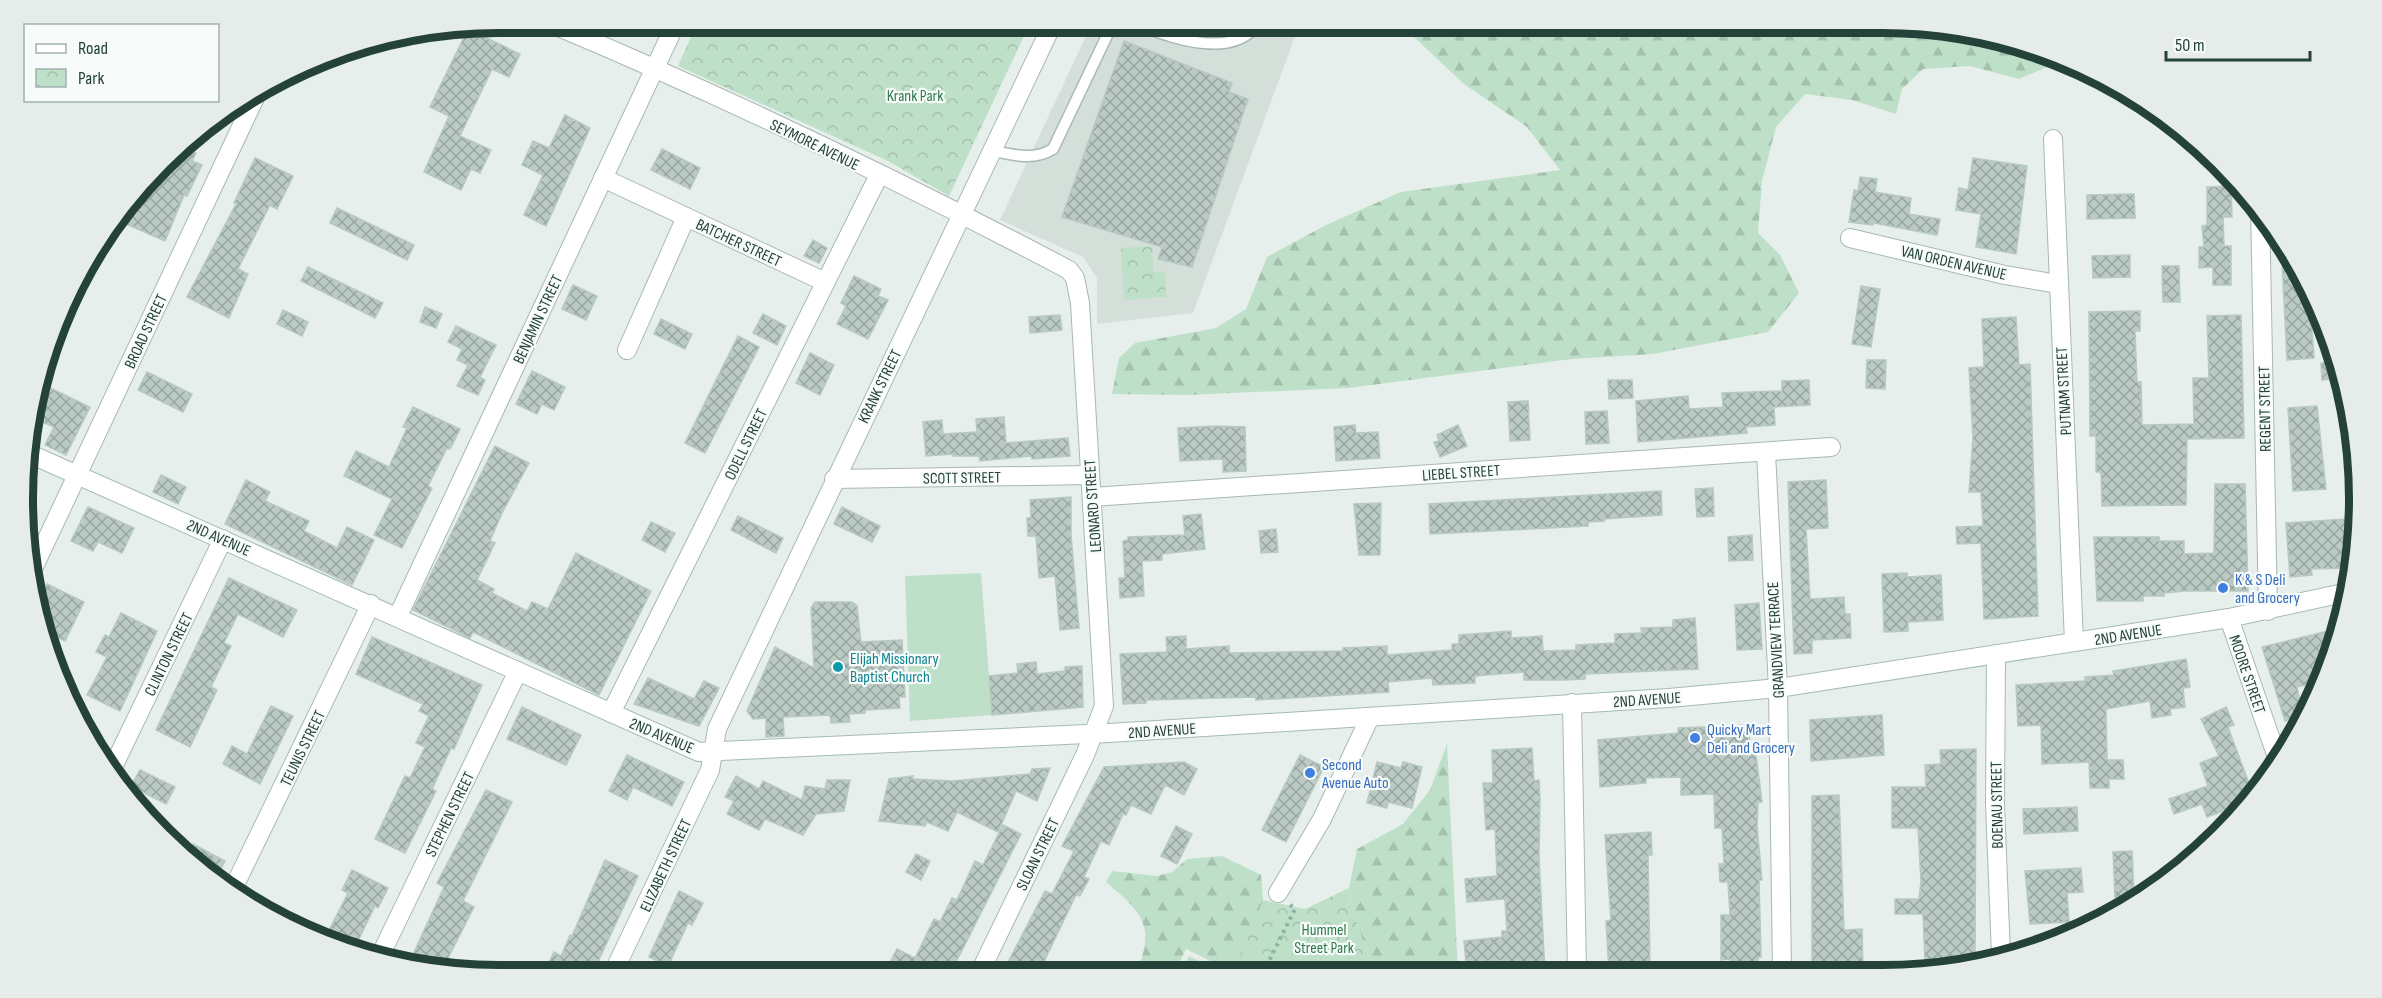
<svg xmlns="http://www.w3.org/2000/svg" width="2382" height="998" font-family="'Sofia Sans Condensed',sans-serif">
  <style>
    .built { fill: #d4dfda }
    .grass { fill: #bfe0c8 }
    .forest { fill: url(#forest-firs) }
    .park { fill: url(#park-crowns) }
    .building { fill: url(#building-cross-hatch); stroke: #b8c9c2; stroke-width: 1.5 }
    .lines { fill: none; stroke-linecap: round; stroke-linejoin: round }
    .lane-casing { stroke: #a8b8b2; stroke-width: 13 }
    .street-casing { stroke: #a8b8b2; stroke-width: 20 }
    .secondary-casing { stroke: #a4bbb3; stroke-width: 20 }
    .path { stroke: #86b3a5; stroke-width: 4; stroke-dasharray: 3 4.5; stroke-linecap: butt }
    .lane { stroke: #fff; stroke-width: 10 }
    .street { stroke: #fff; stroke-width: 18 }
    .secondary { stroke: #fff; stroke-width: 18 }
    .shop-dot { fill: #3f7fe0; stroke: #f7fbf9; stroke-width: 2 }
    .culture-dot { fill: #0f9aa8; stroke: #f7fbf9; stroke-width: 2 }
    .labels { text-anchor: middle; stroke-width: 4.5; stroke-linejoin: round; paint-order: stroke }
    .park-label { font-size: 16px; fill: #2d7a4b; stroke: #f7fbf9 }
    .street-label { font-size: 16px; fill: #24423a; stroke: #f7fbf9 }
    .shop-label { font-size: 16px; fill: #366cbe; stroke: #f7fbf9; text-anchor: start }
    .culture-label { font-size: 16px; fill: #0d838f; stroke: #f7fbf9; text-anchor: start }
    .rim { fill: none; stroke: #24423a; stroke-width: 8 }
  </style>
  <defs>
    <pattern id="forest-firs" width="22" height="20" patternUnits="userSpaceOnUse" patternTransform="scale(1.5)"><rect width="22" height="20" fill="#bfe0c8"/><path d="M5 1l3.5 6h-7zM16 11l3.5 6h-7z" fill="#a4c1ad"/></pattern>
    <pattern id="park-crowns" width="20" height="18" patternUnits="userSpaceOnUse" patternTransform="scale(1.5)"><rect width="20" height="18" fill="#bfe0c8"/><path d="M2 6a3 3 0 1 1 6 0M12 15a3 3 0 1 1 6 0" fill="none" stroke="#a4c1ad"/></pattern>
    <pattern id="building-cross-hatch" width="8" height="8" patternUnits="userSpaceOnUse" patternTransform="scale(1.5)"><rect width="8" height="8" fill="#bbcac4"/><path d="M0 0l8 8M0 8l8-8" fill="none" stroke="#98a6a0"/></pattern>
  </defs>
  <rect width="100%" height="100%" fill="#e6efeb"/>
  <path class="built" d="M1092 23H1300L1193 313 1097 324V278L1083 257 1000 220Z"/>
  <path class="grass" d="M981 573 992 715 910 721 905 576Z"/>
  <g class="forest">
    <path d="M1399 23H1883L2036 48 2063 60 2019 79 1970 66 1923 69 1902 89 1896 114 1852 100 1805 94 1776 127 1762 181 1758 233 1780 255 1799 293 1768 332 1653 354 1572 359 1348 388 1188 395 1112 394 1119 358 1135 343 1216 328 1246 309 1267 257 1326 225 1401 192 1560 170 1527 127 1464 84Z"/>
    <path d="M1447 744 1458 973H1377L1373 969 1354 915 1349 888 1357 849 1403 824 1430 790Z"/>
    <path d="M1222 856 1261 875 1264 911 1242 967 1227 969 1186 949 1174 974H1136C1156 926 1143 913 1106 882L1112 871 1157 876 1172 872 1187 859Z"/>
  </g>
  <g class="park">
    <path d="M697 23H1030L949 196 888 161 678 66Z"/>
    <path d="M1152 246 1154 272 1165 271 1166 297 1124 300 1121 248Z"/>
    <path d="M1349 888 1354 915 1373 969 1377 973H1234L1263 900 1305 909Z"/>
    <path d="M1189 956 1224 973 1180 974Z"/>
  </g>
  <g class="building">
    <path d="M468 29 520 54 509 77 492 69 460 136 491 150 480 173 471 169 461 190 424 172 449 116 430 107Z"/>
    <path d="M1124 41 1232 83 1229 92 1248 99 1192 267 1158 259 1162 247 1062 217Z"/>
    <path d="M565 115 590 128 546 226 524 215 543 175 522 165 533 141 549 148Z"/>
    <path d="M181 146 196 153 192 161 202 165 187 196 184 195 165 241 119 221Z"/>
    <path d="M662 149 700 168 690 189 651 170Z"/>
    <path d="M255 158 293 176 277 209 270 205 238 269 248 274 229 318 187 297 236 204 234 203Z"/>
    <path d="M1973 158 2027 166 2016 254 1976 247 1981 214 1956 210 1959 188 1968 190Z"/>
    <path d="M1860 177 1877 179 1875 192 1911 198 1909 214 1940 219 1937 235 1874 223 1873 225 1849 222 1854 190 1858 191Z"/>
    <path d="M2231 186 2232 217H2223L2224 246H2231V285H2213V267L2199 268V247H2204L2202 226 2207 225V187Z"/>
    <path d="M2134 194 2135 218 2087 219V195Z"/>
    <path d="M337 208 414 245 407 260 330 223Z"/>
    <path d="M813 240 827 248 819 263 804 256Z"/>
    <path d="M2281 241 2311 289 2321 316 2311 317 2314 358 2287 360Z"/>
    <path d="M2130 255V277L2093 278 2092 256Z"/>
    <path d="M2162 266H2179L2180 302H2163Z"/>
    <path d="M308 267 383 303 375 318 301 281Z"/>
    <path d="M854 276 881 289 878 296 888 300 868 339 837 324 846 306 841 303Z"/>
    <path d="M573 285 597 296 586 320 562 309Z"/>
    <path d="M1861 286 1880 289 1871 347 1852 344Z"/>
    <path d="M425 307 442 314 436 328 420 322Z"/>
    <path d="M283 310 308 322 302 336 277 324Z"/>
    <path d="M2140 311V331H2135L2137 382H2141L2142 425 2194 424 2193 378H2209L2207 316 2241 315 2244 438 2187 439 2186 505 2102 506 2101 472H2096V436H2090L2089 312Z"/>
    <path d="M763 314 786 326 777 345 753 333Z"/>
    <path d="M1060 315 1062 330 1030 333 1029 317Z"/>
    <path d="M2016 317 2019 365 2030 364 2038 616 1984 619 1981 543 1957 544 1956 527 1983 526 1981 492H1969L1973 437 1969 368 1984 367 1982 319Z"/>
    <path d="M661 319 692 334 685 349 654 334Z"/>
    <path d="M456 326 496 345 480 377 485 380 478 395 457 386 468 365 457 360 462 349 448 342Z"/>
    <path d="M738 336 759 347 705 453 685 443Z"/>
    <path d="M810 353 834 365 820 395 796 383Z"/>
    <path d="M1867 360H1886L1885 389 1866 388Z"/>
    <path d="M2338 362 2344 378 2322 380 2321 363Z"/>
    <path d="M532 371 565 387 554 410 542 404 537 414 516 404Z"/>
    <path d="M147 372 192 394 183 412 138 390Z"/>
    <path d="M1608 380H1632L1633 398 1609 399Z"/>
    <path d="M1809 380 1810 405 1774 407 1775 425 1746 427 1747 433 1638 442 1636 401 1688 396 1689 409 1723 407 1722 393 1782 391V381Z"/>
    <path d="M40 383 90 407 66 455 45 445 54 427 31 417 32 406Z"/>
    <path d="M1528 401 1530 440 1510 441 1508 402Z"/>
    <path d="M2317 406 2326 489 2293 491 2288 408Z"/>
    <path d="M413 407 460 429 450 449 447 448 428 486 432 488 402 548 374 535 392 499 344 476 356 451 389 467 407 428 403 427Z"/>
    <path d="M1607 411 1609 443 1586 444 1585 412Z"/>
    <path d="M1004 417 1006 443 1068 438 1070 456 1032 459 1031 456 980 461 979 456H953V454L926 456 923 422 942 420 943 434 977 432 976 419Z"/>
    <path d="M1355 425 1356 433 1378 432 1380 458 1336 461 1334 427Z"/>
    <path d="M1458 425 1467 446 1440 457 1434 442 1439 441 1437 435Z"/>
    <path d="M1216 426 1245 427 1246 471 1223 472V459L1180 461 1178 428Z"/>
    <path d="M495 446 529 463 502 513 490 541 495 543 477 580 494 589 492 593 527 611 532 602 548 609 576 553 651 591 599 695 473 632 470 638 413 610Z"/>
    <path d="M161 475 186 487 178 504 153 492Z"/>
    <path d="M246 480 270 492 265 501 309 521 304 531 337 548 347 527 374 540 352 585 225 524Z"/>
    <path d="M1826 480 1828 528 1806 529 1810 599 1844 597 1845 614H1850L1851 638 1812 640V653L1794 654 1788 482Z"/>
    <path d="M2215 484H2245L2248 591H2185L2164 593V596H2143V601H2097L2094 537H2159V541H2184V554L2214 553Z"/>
    <path d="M1713 488 1714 516 1697 517 1695 489Z"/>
    <path d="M1661 491 1662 515 1604 519V521L1588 522V526L1430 534 1429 504Z"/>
    <path d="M1071 497V535L1079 628 1060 630 1055 576 1039 578 1036 536H1028L1027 518H1031L1030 500Z"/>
    <path d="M1381 503 1380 555H1359L1354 504Z"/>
    <path d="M88 507 134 528 122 553 98 542 93 551 71 541Z"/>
    <path d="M842 507 880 526 872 542 834 524Z"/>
    <path d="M1201 514 1205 549 1162 554V560L1142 561 1144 596 1120 598 1119 578H1125L1123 541 1128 540V537L1185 535 1183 516Z"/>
    <path d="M738 516 783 538 776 553 731 530Z"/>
    <path d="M2346 519 2347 568 2311 569 2312 575 2290 577 2286 523Z"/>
    <path d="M651 522 675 533 665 552 642 540Z"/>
    <path d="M1276 529 1278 552 1261 553 1259 531Z"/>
    <path d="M1752 535 1753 560 1729 561 1728 537Z"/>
    <path d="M1907 573V577L1941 575 1943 620 1908 622V631L1884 632 1882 574Z"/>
    <path d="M229 578 297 610 283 637 238 614 224 643 231 646 211 687 217 690 190 747 156 730Z"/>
    <path d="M47 584 84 602 65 641 43 630 37 604Z"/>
    <path d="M815 602H852L857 606 861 642 902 640 905 697H899L900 708 865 710V713L849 714 850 722 831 723 830 715 783 717 784 736 766 737V718L753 719 747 711 775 647 814 668 811 608Z"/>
    <path d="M1759 603 1762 649 1737 650 1735 605Z"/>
    <path d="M121 613 157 631 120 711 87 695 107 657 96 652 105 635 109 637Z"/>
    <path d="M1695 618 1698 669 1585 674V679L1564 680H1524V672L1475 676V683L1433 685 1432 678 1388 682 1389 692 1256 700V697L1146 700V703L1123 704 1120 654 1167 652 1166 637 1186 636V649L1229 646V653L1343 651V648L1387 646V655L1452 650V644H1459V635L1511 631V638L1542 636 1543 651 1576 650V645L1615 643V634L1642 633 1641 628 1673 627V620Z"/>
    <path d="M2340 628 2334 652 2320 681 2297 687 2303 715 2285 721 2262 647Z"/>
    <path d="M372 637 482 685 454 749 451 748 432 789 436 791 405 853 375 839 405 776 410 778 425 747 416 743 429 716 419 711 423 704 356 674Z"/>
    <path d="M2186 659 2190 687 2183 688 2185 707 2170 709 2171 715 2152 718 2150 701 2106 709 2107 760H2123L2124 779H2109V788H2090L2089 762 2042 764 2041 725 2018 726 2016 685 2085 681V677L2114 675 2113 671Z"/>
    <path d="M1036 662 1037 674 1065 671V667L1082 666 1083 707 992 715 989 676 1018 673 1017 664Z"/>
    <path d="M648 678 694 699 704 681 719 688 699 726 634 704Z"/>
    <path d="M271 706 293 716 260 784 223 764 232 746 247 754Z"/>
    <path d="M522 707 581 735 566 765 507 739Z"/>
    <path d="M2226 707 2234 725 2228 727 2253 794 2245 803 2207 817 2202 804 2174 814 2169 799 2208 786 2200 763 2219 756 2201 719Z"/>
    <path d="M1882 715 1884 755 1811 761 1810 720Z"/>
    <path d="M1749 725 1750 755H1756L1762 802H1758L1757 826 1762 880H1759L1761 957 1758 958V972H1730V959L1721 960V915H1730L1728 882H1720L1719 864H1724L1722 828H1715L1714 794 1681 795V777L1646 778V783L1600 787 1598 740 1678 733V728Z"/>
    <path d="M1532 748 1534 781 1539 780 1540 799 1539 858 1545 973H1505L1504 960 1466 963 1464 941 1502 937V931H1507L1505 899 1467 902 1465 879 1497 876 1495 829 1486 830 1483 783H1493L1492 750Z"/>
    <path d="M1976 749 1975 960 1925 962 1923 914H1895V899H1919L1921 881 1918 828H1892V787H1926L1925 765 1941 764 1940 750Z"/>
    <path d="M627 755 684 782 672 806 633 787 627 800 609 791Z"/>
    <path d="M1300 755 1324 767 1286 842 1262 830Z"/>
    <path d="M1184 762 1197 769 1184 795 1165 785 1151 814 1131 805 1126 815 1123 814 1109 845 1101 841 1084 877 1089 879 1080 896 1076 895 1038 974H1018L1005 968 1045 891 1052 894 1074 851 1062 846 1104 767Z"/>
    <path d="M1377 762 1401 768 1403 762 1422 767 1412 808 1388 802 1387 808 1367 803Z"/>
    <path d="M1050 768 1037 801 1016 791 998 832 957 812 948 831 927 822 925 826 879 821 889 779 913 776 912 779 952 781 1030 774 1032 769Z"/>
    <path d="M140 770 175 787 166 804 131 786Z"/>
    <path d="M736 776 759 789 763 781 802 800 805 786 825 789 827 780H850L844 811 816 814 803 835 765 819 759 830 727 814 734 801 725 797Z"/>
    <path d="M486 790 512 802 463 901 474 907 444 966 410 961 444 887 437 883Z"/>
    <path d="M1839 795 1844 930 1862 929 1863 972H1812V796Z"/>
    <path d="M2077 807 2078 831 2024 834 2023 809Z"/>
    <path d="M1003 825 1021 834 950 974H900L887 968 897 949 915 958 934 919 940 922 952 898 957 900 975 861 983 865Z"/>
    <path d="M1176 826 1192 834 1177 864 1161 856Z"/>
    <path d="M1651 832 1652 855H1648L1650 971 1609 972 1606 921 1611 920 1605 835Z"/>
    <path d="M193 844 225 861 215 879 186 858Z"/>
    <path d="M2132 851 2134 897 2115 898 2113 852Z"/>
    <path d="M916 854 930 861 921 880 906 872Z"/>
    <path d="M605 860 638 876 595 968 593 967 589 975H543L554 952 561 956 570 935 572 936Z"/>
    <path d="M2081 868 2083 892 2067 893 2069 922 2030 924 2025 871Z"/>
    <path d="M352 870 388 888 378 908 375 906 353 951 324 940 348 893 342 890Z"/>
    <path d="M679 891 703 903 692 925 688 923 668 966 649 957Z"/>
  </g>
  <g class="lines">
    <defs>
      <g id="lane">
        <path d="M1132 23C1169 36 1230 62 1259 23"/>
        <path d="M993 151C1015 155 1033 161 1053 149L1113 23"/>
      </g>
      <g id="street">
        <path d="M549 23C726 97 900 181 1069 270L1075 278 1080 303 1104 706 1085 755 979 974"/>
        <path d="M2053 139 2074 642"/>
        <path d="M603 178 825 282"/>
        <path d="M2260 207 2268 611"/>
        <path d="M1850 238 2005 275 2058 284"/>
        <path d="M627 350 686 217"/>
        <path d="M1766 453 1778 688 1782 972"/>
        <path d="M834 479 1089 475"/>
        <path d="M1092 497 1831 447"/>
        <path d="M30 575 260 87"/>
        <path d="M398 616 676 23"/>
        <path d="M2229 618 2279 763"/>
        <path d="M1996 654 1995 804 2001 956"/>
        <path d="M1572 703 1577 972"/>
        <path d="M611 713 879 175"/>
        <path d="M112 769 223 539"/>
        <path d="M232 891 371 604"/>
        <path d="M1278 893 1322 819 1370 717"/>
        <path d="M380 956 518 671"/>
        <path d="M612 975 710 770 717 729 1053 23"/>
      </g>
      <path id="secondary" d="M30 454 699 752 1109 733 1669 698 1778 688 2229 618 2348 592"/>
    </defs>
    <use href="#lane" class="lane-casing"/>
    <use href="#street" class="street-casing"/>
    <use href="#secondary" class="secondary-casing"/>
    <path class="path" d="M1263 973 1295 909 1289 904"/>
    <use href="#lane" class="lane"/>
    <use href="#street" class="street"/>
    <use href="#secondary" class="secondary"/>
  </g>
  <g class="shop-dot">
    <circle cx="2223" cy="588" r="6"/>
    <circle cx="1695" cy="738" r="6"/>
    <circle cx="1310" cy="773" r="6"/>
  </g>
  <circle class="culture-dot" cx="838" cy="667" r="6"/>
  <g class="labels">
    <g class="park-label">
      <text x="915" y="101">Krank Park</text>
      <text x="1324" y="935">Hummel<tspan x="1324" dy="18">Street Park</tspan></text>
    </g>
    <g class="street-label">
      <text transform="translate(815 144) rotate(26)" y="6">SEYMORE AVENUE</text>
      <text transform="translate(739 242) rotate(25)" y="6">BATCHER STREET</text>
      <text transform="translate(1954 262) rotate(13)" y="6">VAN ORDEN AVENUE</text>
      <text transform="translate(537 319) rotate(-65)" y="6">BENJAMIN STREET</text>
      <text transform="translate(145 331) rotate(-65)" y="6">BROAD STREET</text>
      <text transform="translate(879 386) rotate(-64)" y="6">KRANK STREET</text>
      <text transform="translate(2063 391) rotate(-93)" y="6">PUTNAM STREET</text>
      <text transform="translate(2264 409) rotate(-91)" y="6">REGENT STREET</text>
      <text transform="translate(745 444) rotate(-64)" y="6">ODELL STREET</text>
      <text transform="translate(1461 472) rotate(-4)" y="6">LIEBEL STREET</text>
      <text transform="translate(962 477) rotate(-1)" y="6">SCOTT STREET</text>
      <text transform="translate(1092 506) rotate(-94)" y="6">LEONARD STREET</text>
      <text transform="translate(219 537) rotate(24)" y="6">2ND AVENUE</text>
      <text transform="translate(2128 634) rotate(-9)" y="6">2ND AVENUE</text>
      <text transform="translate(1775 640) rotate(-93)" y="6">GRANDVIEW TERRACE</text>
      <text transform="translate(168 654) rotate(-64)" y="6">CLINTON STREET</text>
      <text transform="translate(2248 674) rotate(71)" y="6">MOORE STREET</text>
      <text transform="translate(1647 699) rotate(-4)" y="6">2ND AVENUE</text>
      <text transform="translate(1162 730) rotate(-4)" y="6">2ND AVENUE</text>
      <text transform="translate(662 735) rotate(23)" y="6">2ND AVENUE</text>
      <text transform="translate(302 748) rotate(-64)" y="6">TEUNIS STREET</text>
      <text transform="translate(1996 805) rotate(-91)" y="6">BOENAU STREET</text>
      <text transform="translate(449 814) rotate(-64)" y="6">STEPHEN STREET</text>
      <text transform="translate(1037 854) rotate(-64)" y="6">SLOAN STREET</text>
      <text transform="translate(665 865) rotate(-65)" y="6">ELIZABETH STREET</text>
    </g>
    <g class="shop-label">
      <text x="2235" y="585">K &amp; S Deli<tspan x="2235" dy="18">and Grocery</tspan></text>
      <text x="1707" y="735">Quicky Mart<tspan x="1707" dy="18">Deli and Grocery</tspan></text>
      <text x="1322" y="770">Second<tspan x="1322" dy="18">Avenue Auto</tspan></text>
    </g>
    <g class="culture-label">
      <text x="850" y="664">Elijah Missionary<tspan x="850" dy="18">Baptist Church</tspan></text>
    </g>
  </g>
  <path d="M0 0H2382V998H0ZM499 33H1883A466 466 0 0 1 2349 499V499A466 466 0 0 1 1883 965H499A466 466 0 0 1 33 499V499A466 466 0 0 1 499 33Z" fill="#e6ecea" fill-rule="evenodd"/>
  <path class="rim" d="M499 33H1883A466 466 0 0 1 2349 499V499A466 466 0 0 1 1883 965H499A466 466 0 0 1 33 499V499A466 466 0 0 1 499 33Z"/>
  <rect x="24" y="24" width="195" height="78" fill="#f7fbf9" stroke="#a3b1ad" stroke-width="1.5"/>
  <rect x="36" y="44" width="30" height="9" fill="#ffffff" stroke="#a3b1ad" stroke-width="1.5"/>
  <text x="78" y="54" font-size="18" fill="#24423a">Road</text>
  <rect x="36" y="69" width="30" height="18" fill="url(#park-crowns)" stroke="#a3b1ad" stroke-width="1.5"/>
  <text x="78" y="84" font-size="18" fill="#24423a">Park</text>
  <path d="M2166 51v9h144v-9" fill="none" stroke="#24423a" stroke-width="3"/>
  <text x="2175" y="51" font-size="18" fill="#24423a" stroke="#f7fbf9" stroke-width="4.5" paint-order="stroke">50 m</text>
</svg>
